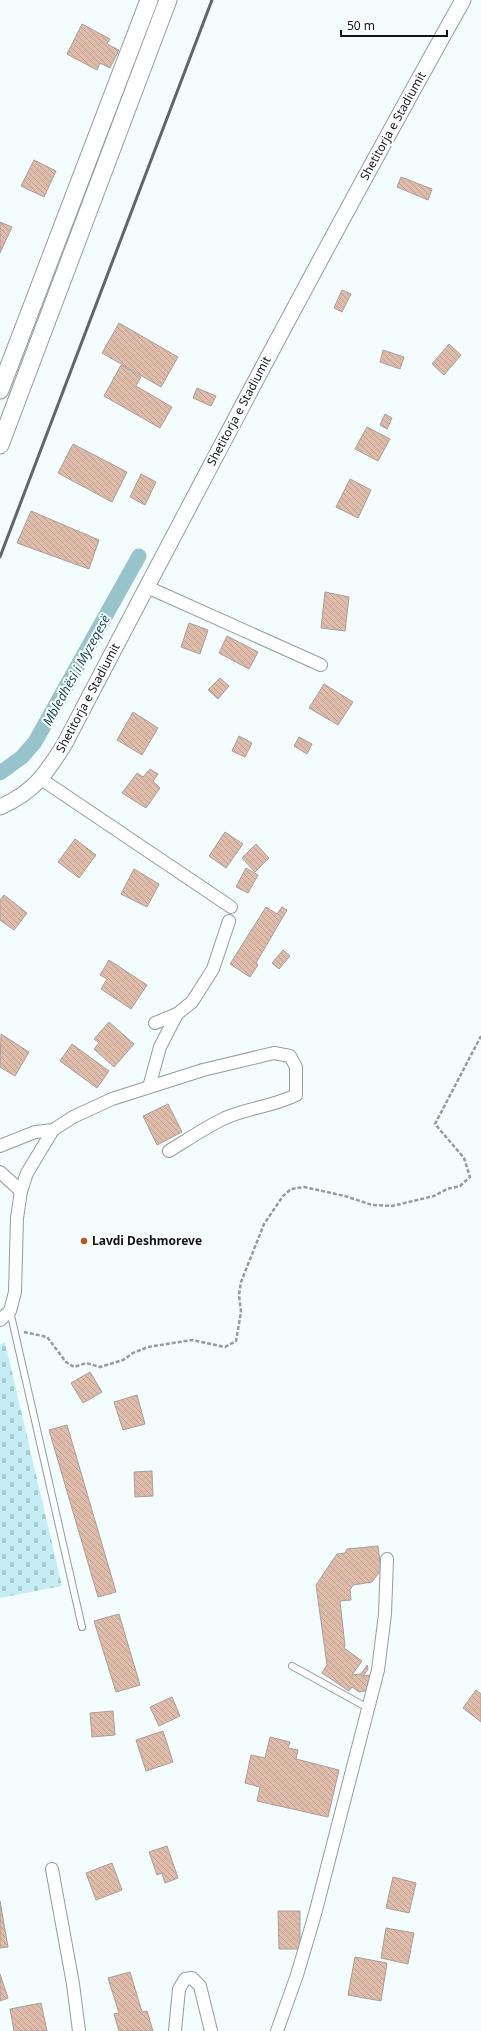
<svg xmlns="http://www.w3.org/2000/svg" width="481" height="2031" font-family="'Noto Sans',sans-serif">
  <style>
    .cemetery { fill: url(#cemetery-stones) }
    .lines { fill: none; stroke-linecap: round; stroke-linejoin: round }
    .canal { stroke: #97c3cb; stroke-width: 15 }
    .building { fill: url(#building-back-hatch); stroke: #aa9e99 }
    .service-casing { stroke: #909da0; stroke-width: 8 }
    .minor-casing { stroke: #909da0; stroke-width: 14 }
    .tertiary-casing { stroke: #909da0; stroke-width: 17 }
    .secondary-casing { stroke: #909da0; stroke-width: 19 }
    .path { stroke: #949c9d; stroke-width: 2.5; stroke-dasharray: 4 2; stroke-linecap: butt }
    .service { stroke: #fff; stroke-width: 6 }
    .minor { stroke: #fff; stroke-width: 12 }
    .tertiary { stroke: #fff; stroke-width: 15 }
    .secondary { stroke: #fff; stroke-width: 17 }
    .rail { stroke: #606768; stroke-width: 3 }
    .poi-dot { fill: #b95719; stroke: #fff; stroke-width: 1.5 }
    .labels { text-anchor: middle; stroke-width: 4; stroke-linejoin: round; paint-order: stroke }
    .street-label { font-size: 12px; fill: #0f1415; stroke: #fff }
    .poi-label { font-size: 12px; font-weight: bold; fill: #0f1415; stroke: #fff; text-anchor: start }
    .water-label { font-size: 13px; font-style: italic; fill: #105058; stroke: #fff }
  </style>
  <defs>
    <pattern id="cemetery-stones" width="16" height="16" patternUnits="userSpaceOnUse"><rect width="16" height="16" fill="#c5edf3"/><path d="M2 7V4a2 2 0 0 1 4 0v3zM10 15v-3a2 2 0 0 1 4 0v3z" fill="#a8cacf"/></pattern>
    <pattern id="building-back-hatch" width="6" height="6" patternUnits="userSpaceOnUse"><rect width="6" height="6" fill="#dfbbaa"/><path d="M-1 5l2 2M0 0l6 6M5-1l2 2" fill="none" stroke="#bea091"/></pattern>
  </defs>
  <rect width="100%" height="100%" fill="#f4fdfe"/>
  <path class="cemetery" d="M5 1342 62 1586 0 1598V1345Z"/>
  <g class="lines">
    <path class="canal" d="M0 773 22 757 35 742 139 556"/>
  </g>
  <g class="building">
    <path d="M82 24 110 39 107 44 119 50 110 68 100 63 97 70 67 54Z"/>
    <path d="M34 160 56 171 44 197 21 186Z"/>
    <path d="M401 177 432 189 428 200 397 187Z"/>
    <path d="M0 222 12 227 0 253Z"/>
    <path d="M342 290 351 294 342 312 334 308Z"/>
    <path d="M119 323 178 357 161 387 102 353Z"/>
    <path d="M449 344 461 355 444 375 432 364Z"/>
    <path d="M383 350 404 357 400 369 380 362Z"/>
    <path d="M121 365 141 377 136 386 172 407 160 428 104 396Z"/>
    <path d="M197 388 216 396 211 406 193 398Z"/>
    <path d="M385 414 392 418 387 429 380 425Z"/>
    <path d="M367 427 390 439 378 461 355 449Z"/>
    <path d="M73 444 127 472 112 502 58 473Z"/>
    <path d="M141 474 156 482 145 505 130 497Z"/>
    <path d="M350 479 371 490 358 518 336 507Z"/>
    <path d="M31 511 99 540 89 569 17 543Z"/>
    <path d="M325 592 349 597 345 631 321 628Z"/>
    <path d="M189 623 208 630 200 654 181 647Z"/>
    <path d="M227 636 258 652 249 669 219 653Z"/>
    <path d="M220 678 229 686 218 699 208 690Z"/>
    <path d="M324 684 353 702 338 725 309 708Z"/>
    <path d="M133 712 158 728 142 755 117 740Z"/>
    <path d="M239 736 252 743 245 757 232 751Z"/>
    <path d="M299 737 312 744 307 754 294 746Z"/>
    <path d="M150 769 158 774 153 781 160 788 146 808 122 793 137 773 143 777Z"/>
    <path d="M225 832 243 844 226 868 209 856Z"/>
    <path d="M75 839 96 855 79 878 58 862Z"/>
    <path d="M256 844 269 858 255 872 242 858Z"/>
    <path d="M246 868 258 875 248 893 236 887Z"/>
    <path d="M134 869 159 884 147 907 121 894Z"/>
    <path d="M4 895 27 913 14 930 0 920V900Z"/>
    <path d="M266 907 277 914 282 907 287 910 256 963 258 965 250 977 230 964Z"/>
    <path d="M283 950 290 956 279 969 272 963Z"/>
    <path d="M109 960 147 985 131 1009 101 989 107 979 100 975Z"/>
    <path d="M109 1022 134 1044 114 1067 94 1049 99 1043 94 1039Z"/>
    <path d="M1 1034 29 1052 15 1076 0 1067Z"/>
    <path d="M72 1044 109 1071 97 1088 60 1061Z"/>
    <path d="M168 1104 182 1132 157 1145 143 1116Z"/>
    <path d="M90 1372 102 1392 83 1403 71 1383Z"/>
    <path d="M137 1395 145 1424 123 1430 114 1402Z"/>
    <path d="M67 1425 116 1592 98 1597 49 1430Z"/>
    <path d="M152 1471 153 1496 135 1497 134 1472Z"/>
    <path d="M378 1546 381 1570 372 1582 353 1585 350 1590 351 1600 340 1601 345 1646 344 1648 362 1661 352 1675 361 1674 367 1665 368 1669 363 1676 371 1675 372 1690 359 1692 352 1687 349 1691 322 1673 327 1665 316 1585 337 1554 345 1553 347 1549Z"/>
    <path d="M119 1614 140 1685 116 1692 94 1621Z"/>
    <path d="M476 1690 481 1694V1722L463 1708Z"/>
    <path d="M172 1697 180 1716 159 1726 150 1707Z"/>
    <path d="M113 1711 115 1735 92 1737 90 1713Z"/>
    <path d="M163 1731 173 1762 146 1771 136 1740Z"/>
    <path d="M270 1737 290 1742 288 1748 298 1750 296 1759 339 1770 328 1817 257 1801 260 1787 245 1783 251 1755 265 1758Z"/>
    <path d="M167 1846 178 1878 165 1883 162 1873 157 1875 149 1852Z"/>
    <path d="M112 1863 122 1890 96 1900 86 1873Z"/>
    <path d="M393 1877 416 1883 409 1913 386 1908Z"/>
    <path d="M0 1901 8 1947 0 1948Z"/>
    <path d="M278 1911H300V1949H279Z"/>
    <path d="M386 1928 414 1933 408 1964 381 1958Z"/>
    <path d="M355 1957 387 1963 381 2001 348 1995Z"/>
    <path d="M130 1972 142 2012 147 2011 153 2031H119L114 2014 119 2013 108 1978Z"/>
    <path d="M0 1974 8 1998 0 2001Z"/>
    <path d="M41 2003 47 2031H14L10 2009Z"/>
  </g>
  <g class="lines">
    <defs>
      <g id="service">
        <path d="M10 1311 82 1627"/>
        <path d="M292 1666 368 1708"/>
      </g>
      <g id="minor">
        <path d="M147 587 321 665"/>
        <path d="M41 779 231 907"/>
        <path d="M155 1023 177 1014"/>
        <path d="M149 1087 160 1047 177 1014 192 1002 213 969 229 921"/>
        <path d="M0 1146 35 1132 53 1130"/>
        <path d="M0 1172 21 1191"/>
        <path d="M0 1320 10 1311 15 1292 17 1218 21 1191 27 1173 53 1130 73 1117 112 1099 203 1070 274 1053 290 1056 296 1067V1095C274 1106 248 1108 225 1118 206 1127 187 1140 169 1151"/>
        <path d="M52 1869 73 1984 79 2031"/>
        <path d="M175 2031 179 1989 185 1979 192 1978 200 1986 211 2031"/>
        <path d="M277 2031 297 1975 315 1914 378 1670 385 1614 387 1559"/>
      </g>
      <path id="tertiary" d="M0 807C34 792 45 775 64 745 195 495 325 246 463 0"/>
      <g id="secondary">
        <path d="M0 390 149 0"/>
        <path d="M0 445 168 0"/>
      </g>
    </defs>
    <use href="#service" class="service-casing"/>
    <use href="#minor" class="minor-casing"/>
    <use href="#tertiary" class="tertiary-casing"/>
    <use href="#secondary" class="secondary-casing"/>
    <path class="path" d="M24 1332 47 1337 66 1362 74 1367 86 1363 100 1367 123 1360 133 1353 148 1347 192 1340 225 1347 236 1341 241 1312 239 1295 241 1282 264 1224 283 1196 291 1189 304 1187 345 1196 372 1205 392 1206 434 1196 447 1189 460 1186 470 1177 464 1158 435 1124 481 1036"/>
    <use href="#service" class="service"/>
    <use href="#minor" class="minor"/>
    <use href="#tertiary" class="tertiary"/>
    <use href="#secondary" class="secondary"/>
    <path class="rail" d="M0 557 212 0"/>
  </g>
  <circle class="poi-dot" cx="84" cy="1241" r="4"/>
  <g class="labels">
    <g class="street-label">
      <text transform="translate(393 126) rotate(-61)" y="4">Shetitorja e Stadiumit</text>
      <text transform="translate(239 411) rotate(-62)" y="4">Shetitorja e Stadiumit</text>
      <text transform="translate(88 698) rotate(-62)" y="4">Shetitorja e Stadiumit</text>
    </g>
    <g class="poi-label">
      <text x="92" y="1245">Lavdi Deshmoreve</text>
    </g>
    <g class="water-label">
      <text transform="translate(76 670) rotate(-61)" y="5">Mbledhësi i Myzeqesë</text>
    </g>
  </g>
  <path d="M341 30v6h106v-6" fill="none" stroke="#0f1415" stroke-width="2"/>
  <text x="347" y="30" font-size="12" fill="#0f1415" stroke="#ffffff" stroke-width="3" paint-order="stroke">50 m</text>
</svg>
